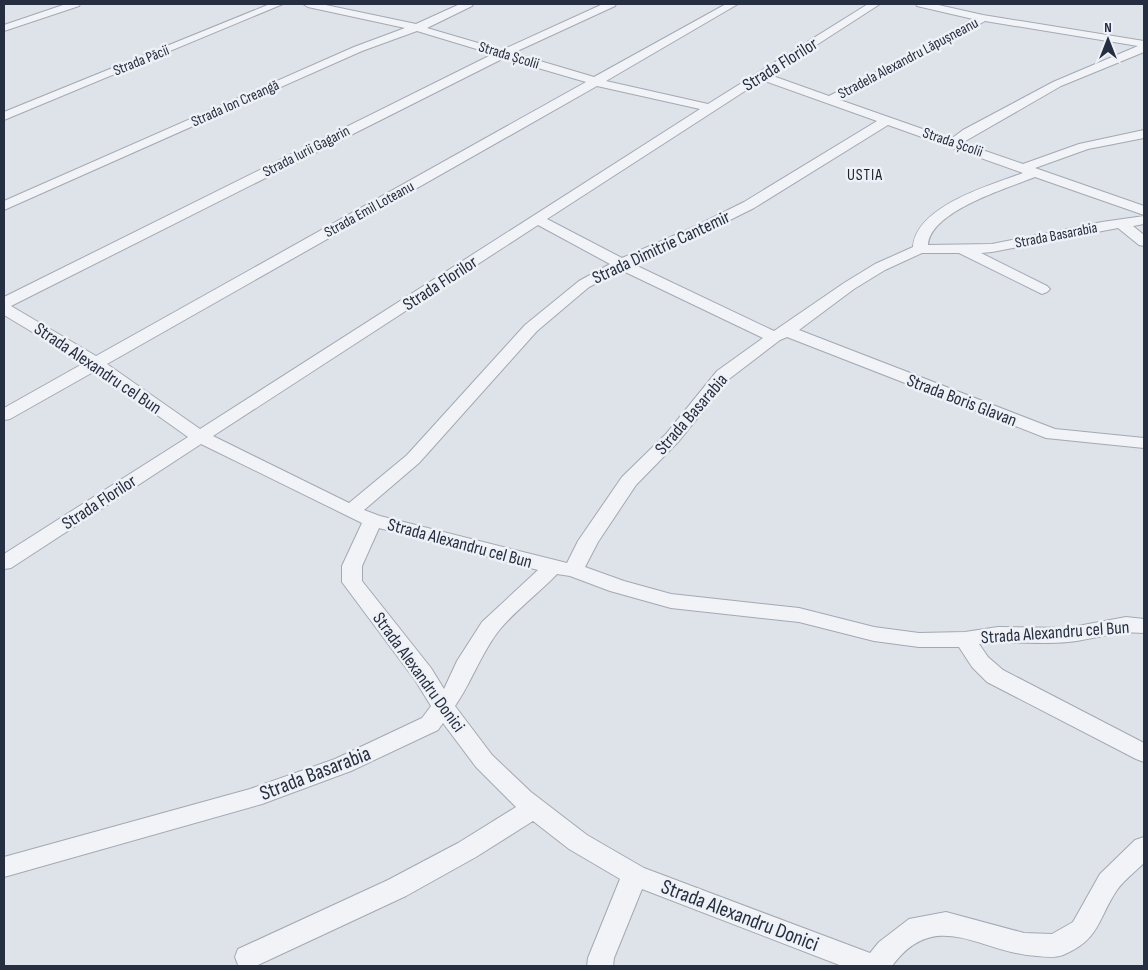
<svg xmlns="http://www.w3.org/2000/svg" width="1148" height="970" font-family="'Sofia Sans Condensed',sans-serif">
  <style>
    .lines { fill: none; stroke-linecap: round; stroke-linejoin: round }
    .minor-casing { stroke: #a3a9b3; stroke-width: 2 }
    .minor { fill: #f1f3f7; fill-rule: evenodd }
    .labels { text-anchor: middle; stroke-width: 5; stroke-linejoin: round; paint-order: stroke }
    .far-street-label { font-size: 15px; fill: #262f41; stroke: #eef1f6 }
    .far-quarter-label { font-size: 16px; letter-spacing: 1px; fill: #192031; stroke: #eef1f6 }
    .street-label { font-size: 18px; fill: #262f41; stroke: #eef1f6 }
    .near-street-label { font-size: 21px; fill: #262f41; stroke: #eef1f6 }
  </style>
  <rect width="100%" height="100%" fill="#dee2e9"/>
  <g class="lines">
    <defs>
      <g id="minor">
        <path d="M66 4H80L79 6 4 31V25Z"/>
        <path d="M270 4H283L4 120V112Z"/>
        <path d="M303 4H321L416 24 460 4H473L472 6 427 28 502 50 603 4H616L615 6 513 53 594 77 726 4H738L606 81 708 104 868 4H880L770 75 829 96 906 57 973 19 917 6 916 4H934L983 15 1144 41V52L1061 86 962 143 1023 164 1079 144 1144 130V138L1088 149 1035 168 1144 206V215L1035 177C1008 188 930 211 928 245L992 244 1102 222 1144 216V224L1133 226 1144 235V246L1139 245 1118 228 992 252 981 253 1047 286 1050 289 1047 292 1042 294 959 253H922L885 270 854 289 799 330 1055 429 1144 438V448L1046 438 787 337 780 340 729 379 678 442 636 485 598 542 585 567 624 581 671 594 799 608 874 627 919 633 965 632 998 627 1067 628 1126 617 1144 619V633C1117 630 1095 639 1068 642 1039 645 1009 640 979 644L988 657 1003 670 1144 743V762L1136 759 987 682 972 667 959 647H919L874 641 799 622 671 608 610 591 570 576 557 574C540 592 511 614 497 633 480 656 471 683 455 706L492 755 531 792 587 835 644 868 870 953 879 942 909 919 946 912 1024 933 1052 934 1073 922 1100 874 1135 840 1144 837V863C1136 871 1124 880 1117 890 1098 918 1100 940 1063 955 1055 958 1046 957 1037 956 980 953 936 906 892 966H842L642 889 614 958 613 966H587L588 958 620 879 569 849 533 821 476 857 406 896 258 965H238L235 957 238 949 388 880 458 843 516 807 476 767 443 723 438 730 351 771 262 804 4 877V857L250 789 335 759 422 718 431 706 415 680 342 582V566L362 523 201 444 11 568 4 569V554L188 437 95 371 10 419 4 420V408L84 363 4 315V297L493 54 417 31 362 51 4 210V201L354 47 405 28 308 7ZM985 21 1138 46 1053 82 963 130 951 139 840 100 914 61ZM504 58 586 82 96 356 11 306ZM762 80 877 121 744 202 696 226 622 258 547 219ZM597 86 700 109 200 429 107 364ZM888 125 1023 173C991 185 916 206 913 247L875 264 844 283 774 331 633 264 706 232 754 208ZM538 225 610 264 579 281 525 325 407 455 349 503 213 436ZM621 270 763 338 717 371 666 434 622 477 578 541 567 563 380 516 364 510 419 463 537 331 589 287ZM379 528 538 570 482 622 457 661 444 689 431 668 362 581V566Z"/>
      </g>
    </defs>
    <use href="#minor" class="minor-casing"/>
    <use href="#minor" class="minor"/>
  </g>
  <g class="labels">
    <g class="far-street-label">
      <text transform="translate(509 55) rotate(17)" y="5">Strada Școlii</text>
      <text transform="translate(908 58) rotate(-28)" y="5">Stradela Alexandru Lăpușneanu</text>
      <text transform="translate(141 60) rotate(-22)" y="5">Strada Păcii</text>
      <text transform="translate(235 103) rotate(-24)" y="5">Strada Ion Creangă</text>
      <text transform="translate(953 142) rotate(19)" y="5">Strada Școlii</text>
      <text transform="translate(306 151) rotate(-27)" y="5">Strada Iurii Gagarin</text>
      <text transform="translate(369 209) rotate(-29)" y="5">Strada Emil Loteanu</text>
      <text transform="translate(1056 235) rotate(-11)" y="5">Strada Basarabia</text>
    </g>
    <g class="far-quarter-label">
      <text x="865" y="180">USTIA</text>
    </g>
    <g class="street-label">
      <text transform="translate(780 64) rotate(-32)" y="6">Strada Florilor</text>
      <text transform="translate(661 247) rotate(-25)" y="6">Strada Dimitrie Cantemir</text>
      <text transform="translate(440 283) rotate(-33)" y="6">Strada Florilor</text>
      <text transform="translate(98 368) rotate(34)" y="6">Strada Alexandru cel Bun</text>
      <text transform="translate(962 400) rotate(21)" y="6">Strada Boris Glavan</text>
      <text transform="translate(691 414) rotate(-49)" y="6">Strada Basarabia</text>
      <text transform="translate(99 502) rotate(-33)" y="6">Strada Florilor</text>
      <text transform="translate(460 543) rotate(15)" y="6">Strada Alexandru cel Bun</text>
      <text transform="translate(1055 632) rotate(-4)" y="6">Strada Alexandru cel Bun</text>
      <text transform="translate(419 672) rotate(54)" y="6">Strada Alexandru Donici</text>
    </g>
    <g class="near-street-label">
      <text transform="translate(315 773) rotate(-21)" y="7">Strada Basarabia</text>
      <text transform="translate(740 915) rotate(21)" y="7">Strada Alexandru Donici</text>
    </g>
  </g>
  <rect width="1148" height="970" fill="none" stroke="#262f41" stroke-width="10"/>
  <g transform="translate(1108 40)" stroke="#eef1f6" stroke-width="4" paint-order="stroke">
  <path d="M0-4L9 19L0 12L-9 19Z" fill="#262f41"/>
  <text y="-8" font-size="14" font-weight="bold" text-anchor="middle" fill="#262f41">N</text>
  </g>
</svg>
